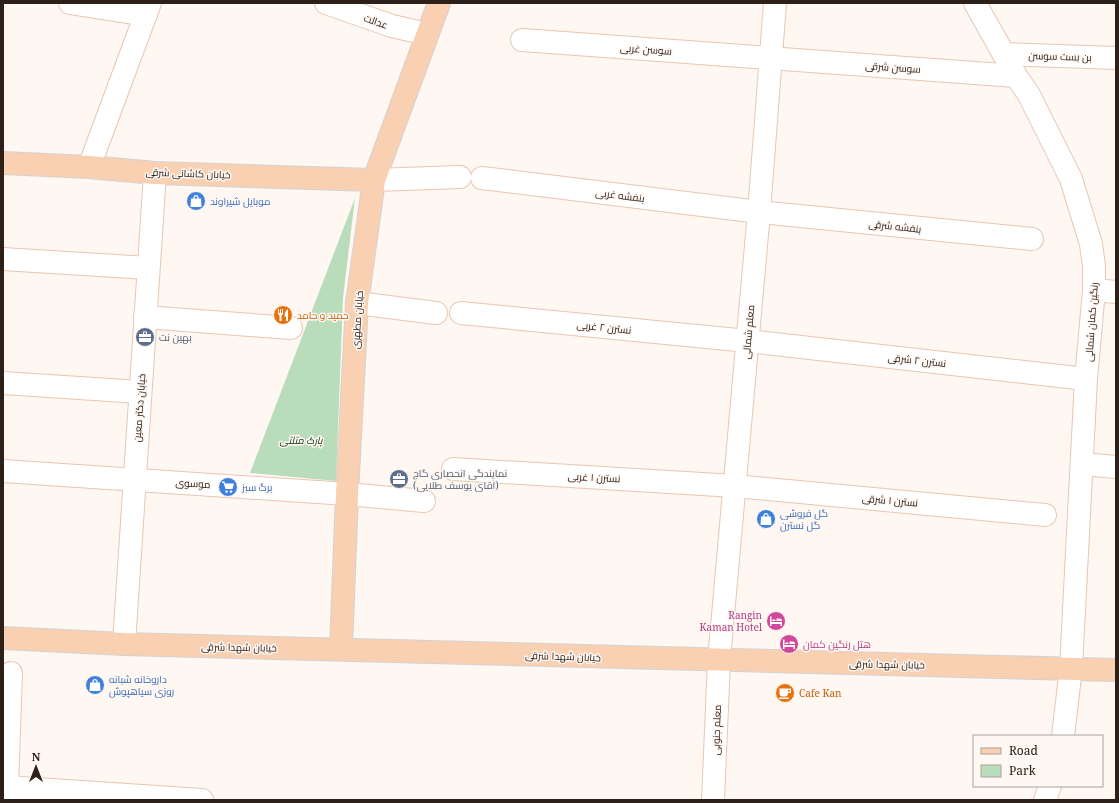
<svg xmlns="http://www.w3.org/2000/svg" width="1119" height="803" font-family="'Noto Serif',Cairo,serif">
  <style>
    .green { fill: #b9ddba }
    .lines { fill: none; stroke-linecap: round; stroke-linejoin: round }
    .minor-casing { stroke: #e8c6b2; stroke-width: 24 }
    .major-casing { stroke: #d5d2d1; stroke-width: 24 }
    .minor { stroke: #fff; stroke-width: 22 }
    .major { stroke: #f9d0b2; stroke-width: 22 }
    .labels { text-anchor: middle; stroke-width: 3; stroke-linejoin: round; paint-order: stroke }
    .street-label { font-size: 10px; fill: #2c2018; stroke: #fef7f2 }
    .shop-label { font-size: 10px; fill: #366cbe; stroke: #fef7f2; text-anchor: start }
    .food-label { font-size: 10px; fill: #c56008; stroke: #fef7f2; text-anchor: start }
    .service-label { font-size: 10px; fill: #4e5e75; stroke: #fef7f2; text-anchor: start }
    .park-label { font-size: 10px; font-style: italic; fill: #0c3311; stroke: #fef7f2 }
    .hotel-label { font-size: 10px; fill: #b23c85; stroke: #fef7f2; text-anchor: end }
  </style>
  <rect width="100%" height="100%" fill="#fef7f2"/>
  <path class="green" d="M355 198 343 298 336 481 250 473Z"/>
  <g class="lines">
    <defs>
      <g id="minor">
        <path d="M70 3 146 15"/>
        <path d="M326 3 392 26 427 34"/>
        <path d="M975 3 1016 76 1029 95 1071 179 1091 244 1094 266V290L1086 379 1071 668 1063 736"/>
        <path d="M522 40 1016 76"/>
        <path d="M1004 54 1116 58"/>
        <path d="M89 167 150 3"/>
        <path d="M482 178 759 212 1032 239"/>
        <path d="M374 180 460 177"/>
        <path d="M3 259 148 268"/>
        <path d="M1094 290 1116 292"/>
        <path d="M357 303 436 313"/>
        <path d="M461 313 748 341 1086 379"/>
        <path d="M145 317 291 328"/>
        <path d="M3 383 140 392"/>
        <path d="M1082 464 1116 467"/>
        <path d="M453 469 735 486 1045 515"/>
        <path d="M3 471 347 494 424 501"/>
        <path d="M124 644 155 173"/>
        <path d="M7 787 202 800"/>
        <path d="M10 800 7 787 11 673"/>
        <path d="M713 800 719 660 759 212 775 3"/>
        <path d="M1045 800 1050 786"/>
      </g>
      <g id="major">
        <path d="M3 163 89 167 155 173 374 180"/>
        <path d="M3 638 124 644 1116 670"/>
        <path d="M341 649 347 494 357 303 374 180 439 3"/>
      </g>
    </defs>
    <use href="#minor" class="minor-casing"/>
    <use href="#major" class="major-casing"/>
    <use href="#minor" class="minor"/>
    <use href="#major" class="major"/>
  </g>
  <defs>
    <symbol id="shop-disc" viewBox="-11 -11 22 22"><circle r="9.5" fill="#3f7fe0" stroke="#fef7f2"/><path d="M-5-2.5h2.3a2.7 3.5 0 0 1 5.4 0H5L5.5 6h-11ZM-1.5-2.5h3a1.5 2.3 0 0 0-3 0Z" fill="#fff"/></symbol>
    <symbol id="restaurant-disc" viewBox="-11 -11 22 22"><circle r="9.5" fill="#e8710a" stroke="#fef7f2"/><path d="M-5-6h1v4h1v-4h1v4h1v-4h1v5L-1.5 .5V6h-2V.5L-5-1ZM5-6V6H3V1.5H1.5Q1.5-4 5-6Z" fill="#fff"/></symbol>
    <symbol id="office-disc" viewBox="-11 -11 22 22"><circle r="9.5" fill="#5c6f8a" stroke="#fef7f2"/><path d="M-6-3h4V-5.5h4V-3h4V5H-6ZM-1-4.5V-3h2v-1.5ZM-6 0V1H6V0Z" fill="#fff"/></symbol>
    <symbol id="supermarket-disc" viewBox="-11 -11 22 22"><circle r="9.5" fill="#3f7fe0" stroke="#fef7f2"/><path d="M-6-5.5h2.5l.6 2H6L4.5 2H-2.5L-4.4-4H-6ZM-1.5 3.2a1.3 1.3 0 1 0 .1 0ZM3 3.2a1.3 1.3 0 1 0 .1 0Z" fill="#fff"/></symbol>
    <symbol id="hotel-disc" viewBox="-11 -11 22 22"><circle r="9.5" fill="#d1479c" stroke="#fef7f2"/><path d="M-6-4.5h1.5V1H6V5H4.5V3h-9V5H-6ZM-4 0a1.8 1.8 0 1 1 3.6 0ZM.5 0V-2.5h3Q6-2.5 6 0Z" fill="#fff"/></symbol>
    <symbol id="cafe-disc" viewBox="-11 -11 22 22"><circle r="9.5" fill="#e8710a" stroke="#fef7f2"/><path d="M-5.5-4.5H6V0H3Q3 3.5 0 3.5H-2.5Q-5.5 3.5-5.5 0ZM3-3.2v2h1.7v-2ZM-6 4.5H4V6H-6Z" fill="#fff"/></symbol>
  </defs>
  <g fill-rule="evenodd">
    <use href="#shop-disc" x="185" y="190" width="22" height="22"/>
    <use href="#restaurant-disc" x="272" y="304" width="22" height="22"/>
    <use href="#office-disc" x="134" y="326" width="22" height="22"/>
    <use href="#office-disc" x="388" y="468" width="22" height="22"/>
    <use href="#supermarket-disc" x="217" y="476" width="22" height="22"/>
    <use href="#shop-disc" x="755" y="508" width="22" height="22"/>
    <use href="#hotel-disc" x="765" y="610" width="22" height="22"/>
    <use href="#hotel-disc" x="778" y="633" width="22" height="22"/>
    <use href="#shop-disc" x="84" y="674" width="22" height="22"/>
    <use href="#cafe-disc" x="774" y="682" width="22" height="22"/>
  </g>
  <g class="labels">
    <g class="street-label">
      <text transform="translate(376 21) rotate(19)" y="4">عدالت</text>
      <text transform="translate(646 49) rotate(4)" y="4">سوسن غربی</text>
      <text transform="translate(1060 56) rotate(2)" y="4">بن بست سوسن</text>
      <text transform="translate(893 67) rotate(4)" y="4">سوسن شرقی</text>
      <text transform="translate(188 173) rotate(2)" y="4">خیابان کاشانی شرقی</text>
      <text transform="translate(620 195) rotate(7)" y="4">بنفشه غربی</text>
      <text transform="translate(895 226) rotate(6)" y="4">بنفشه شرقی</text>
      <text transform="translate(357 320) rotate(-86)" y="4">خیابان مطهری</text>
      <text transform="translate(1091 322) rotate(-86)" y="4">رنگین کمان شمالی</text>
      <text transform="translate(604 327) rotate(6)" y="4">نسترن ۲ غربی</text>
      <text transform="translate(748 332) rotate(-85)" y="4">معلم شمالی</text>
      <text transform="translate(917 360) rotate(6)" y="4">نسترن ۲ شرقی</text>
      <text transform="translate(139 408) rotate(-86)" y="4">خیابان دکتر معین</text>
      <text transform="translate(594 477) rotate(3)" y="4">نسترن ۱ غربی</text>
      <text transform="translate(193 483) rotate(4)" y="4">موسوی</text>
      <text transform="translate(890 500) rotate(5)" y="4">نسترن ۱ شرقی</text>
      <text transform="translate(239 647) rotate(1)" y="4">خیابان شهدا شرقی</text>
      <text transform="translate(563 656) rotate(2)" y="4">خیابان شهدا شرقی</text>
      <text transform="translate(887 664) rotate(1)" y="4">خیابان شهدا شرقی</text>
      <text transform="translate(716 730) rotate(-88)" y="4">معلم جنوبی</text>
    </g>
    <g class="shop-label">
      <text x="210" y="205">موبایل شیراوند</text>
      <text x="242" y="491">برگ سبز</text>
      <text x="780" y="517">گل فروشی<tspan x="780" dy="12">گل نسترن</tspan></text>
      <text x="109" y="683">داروخانه شبانه<tspan x="109" dy="12">روزی سیاهپوش</tspan></text>
    </g>
    <g class="food-label">
      <text x="297" y="319">حمید و حامد</text>
      <text x="799" y="697">Cafe Kan</text>
    </g>
    <g class="service-label">
      <text x="159" y="341">بهین نت</text>
      <text x="413" y="477">نمایندگی انحصاری گاج<tspan x="413" dy="12">(آقای یوسف طلایی)</tspan></text>
    </g>
    <g class="park-label">
      <text x="301" y="444">پارک مثلثی</text>
    </g>
    <g class="hotel-label">
      <text x="762" y="619">Rangin<tspan x="762" dy="12">Kaman Hotel</tspan></text>
      <text x="803" y="648" text-anchor="start">هتل رنگین کمان</text>
    </g>
  </g>
  <rect width="1119" height="803" fill="none" stroke="#2c2018" stroke-width="8"/>
  <rect x="973" y="735" width="130" height="52" fill="#fef7f2" stroke="#aaa19b"/>
  <rect x="981" y="748" width="20" height="6" fill="#f9d0b2" stroke="#aaa19b"/>
  <text x="1009" y="755" font-size="12" fill="#2c2018">Road</text>
  <rect x="981" y="765" width="20" height="12" fill="#b9ddba" stroke="#aaa19b"/>
  <text x="1009" y="775" font-size="12" fill="#2c2018">Park</text>
  <g transform="translate(36 767)" stroke="#fef7f2" stroke-width="3" paint-order="stroke">
  <path d="M0-3L7 15L0 10L-7 15Z" fill="#2c2018"/>
  <text y="-6" font-size="11" font-weight="bold" text-anchor="middle" fill="#2c2018">N</text>
  </g>
</svg>
